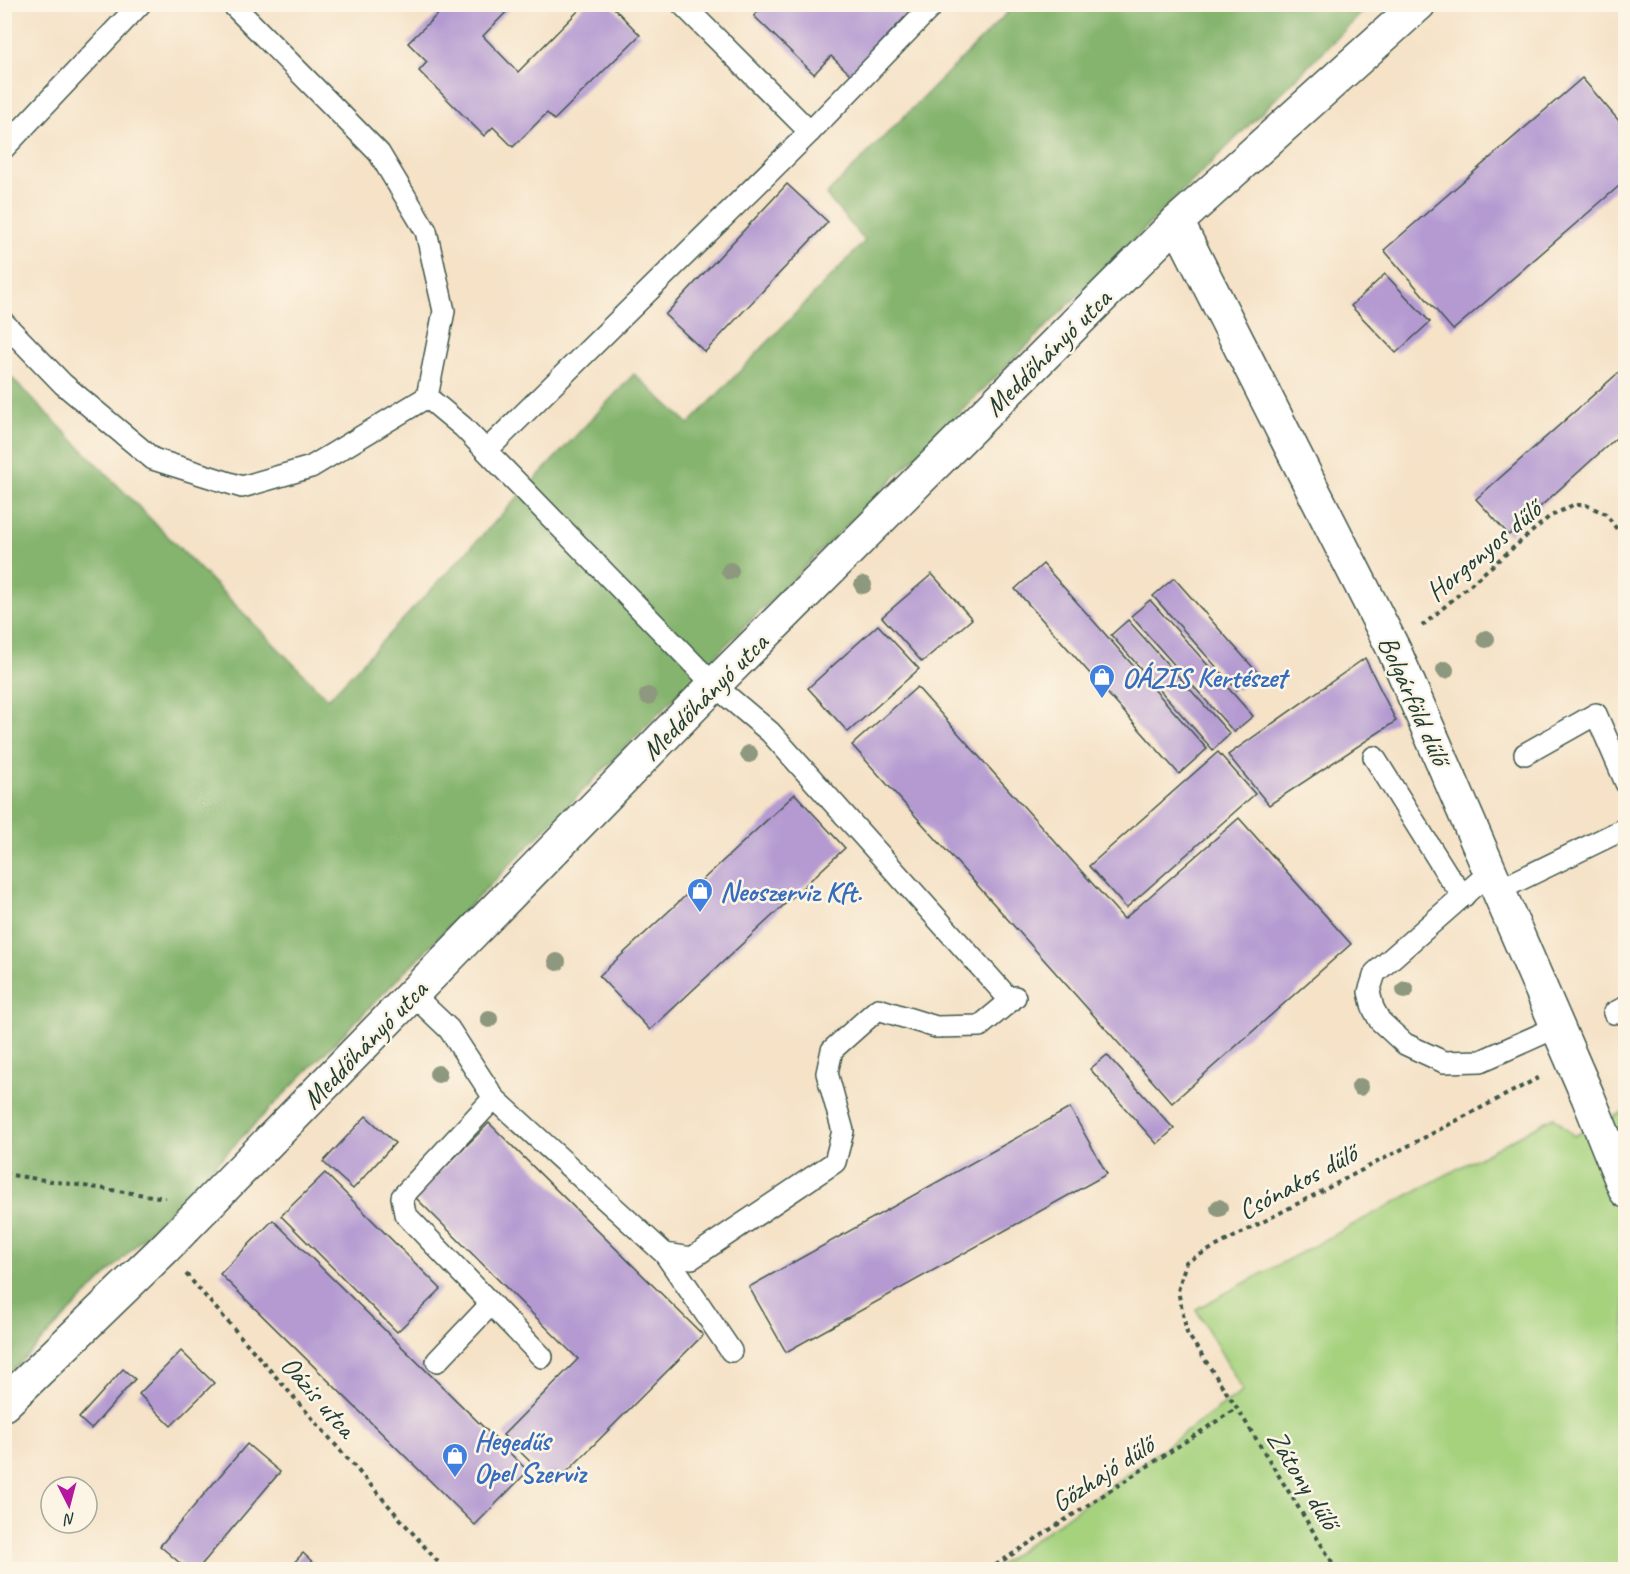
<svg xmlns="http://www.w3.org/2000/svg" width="1630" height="1574" font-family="Caveat,sans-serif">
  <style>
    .green { fill: #a6d27e; stroke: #628859; stroke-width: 1.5 }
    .forest { fill: #84b46d; stroke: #527850; stroke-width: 1.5 }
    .building { fill: #b49ad1 }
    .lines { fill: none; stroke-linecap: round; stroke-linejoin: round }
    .lane-casing { stroke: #3f564a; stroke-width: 24 }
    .street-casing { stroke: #3f564a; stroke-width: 36 }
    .path { stroke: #3f564a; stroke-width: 4; stroke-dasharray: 4.5 4.5; stroke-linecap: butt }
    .lane { stroke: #fff; stroke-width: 21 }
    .street { stroke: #fff; stroke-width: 33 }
    .tree { fill: #8e987e }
    .labels { text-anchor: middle; stroke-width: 5; stroke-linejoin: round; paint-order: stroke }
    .street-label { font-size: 28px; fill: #1f3d34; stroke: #fcf5e5 }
    .shop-label { font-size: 28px; font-weight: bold; fill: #366cbe; stroke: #fcf5e5; text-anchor: start }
  </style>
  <rect width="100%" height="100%" fill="#fcf5e5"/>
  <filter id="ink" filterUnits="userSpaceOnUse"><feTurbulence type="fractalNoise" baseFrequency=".0167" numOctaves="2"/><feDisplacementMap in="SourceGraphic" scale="12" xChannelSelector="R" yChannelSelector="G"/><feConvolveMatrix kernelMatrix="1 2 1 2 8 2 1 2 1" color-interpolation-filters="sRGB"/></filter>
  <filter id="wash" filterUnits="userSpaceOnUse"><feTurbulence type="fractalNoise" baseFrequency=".008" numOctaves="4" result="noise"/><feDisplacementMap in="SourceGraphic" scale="24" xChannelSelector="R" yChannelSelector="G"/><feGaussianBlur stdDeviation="1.35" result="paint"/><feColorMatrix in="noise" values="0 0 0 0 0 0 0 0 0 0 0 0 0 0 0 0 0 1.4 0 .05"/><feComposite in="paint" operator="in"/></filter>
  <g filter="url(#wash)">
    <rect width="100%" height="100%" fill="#f5e2c7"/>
    <path class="green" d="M1625 1111V1569L992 1570 1243 1391 1196 1309 1554 1117 1574 1136Z"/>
    <path class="forest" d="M1015 5H1370L733 638 5 1378V371L328 699 634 374 689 424 865 241 826 195Z"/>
    <g id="blocks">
      <g class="building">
        <path d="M437 4H514L483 36 518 72 585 4H610L640 35 554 120 547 113 513 147 493 127 484 136 419 71 427 62 408 43 442 10Z"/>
        <path d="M765 4H917L851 75 831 56 814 74 754 16Z"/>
        <path d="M1582 78 1626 129V180L1453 330 1384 250Z"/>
        <path d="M787 184 828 222 705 352 665 315Z"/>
        <path d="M1385 274 1430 322 1396 353 1351 306Z"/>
        <path d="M1626 366V429L1509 535 1476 499Z"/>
        <path d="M1043 564 1207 749 1179 774 1015 589Z"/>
        <path d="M932 574 972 619 922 662 882 617Z"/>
        <path d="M1174 578 1257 672 1237 690 1153 596Z"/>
        <path d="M1150 600 1253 716 1234 732 1131 616Z"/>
        <path d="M1128 620 1230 734 1213 750 1111 635Z"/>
        <path d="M878 625 919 669 848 732 808 688Z"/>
        <path d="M1365 658 1396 721 1269 805 1228 755Z"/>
        <path d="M917 687 1124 919 1239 818 1351 944 1172 1103 852 745Z"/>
        <path d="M1218 752 1255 794 1126 908 1089 866Z"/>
        <path d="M795 794 845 848 650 1030 599 976Z"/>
        <path d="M1107 1055 1174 1129 1157 1144 1090 1069Z"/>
        <path d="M1070 1108 1107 1174 786 1352 749 1287Z"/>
        <path d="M366 1116 395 1143 353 1189 323 1162Z"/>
        <path d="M489 1123 703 1335 554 1485 503 1435 578 1359 415 1197Z"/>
        <path d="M325 1173 441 1289 397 1332 281 1216Z"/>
        <path d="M273 1220 528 1471 475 1525 220 1274Z"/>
        <path d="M181 1351 214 1383 171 1426 139 1394Z"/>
        <path d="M123 1369 135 1379 91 1429 79 1418Z"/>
        <path d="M247 1444 280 1472 197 1570H188L160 1546Z"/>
        <path d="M303 1553 321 1570H287Z"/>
      </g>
    </g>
  </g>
  <g filter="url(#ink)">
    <use href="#blocks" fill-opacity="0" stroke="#3f564a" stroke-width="1.5"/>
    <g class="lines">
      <defs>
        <g id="lane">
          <path d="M810 132 934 4"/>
          <path d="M4 148 140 4"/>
          <path d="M4 323 63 384 153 459 242 487 311 467 427 397 444 311 426 231 379 153 232 4"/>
          <path d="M427 397 463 427 714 685 770 732 1011 1001"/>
          <path d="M487 450 810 132 682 4"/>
          <path d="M1525 754 1596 714 1626 783"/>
          <path d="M1374 757 1449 877 1464 896"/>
          <path d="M1490 872 1375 973 1369 992 1373 1008 1380 1021 1405 1044 1444 1062 1481 1061 1557 1027"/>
          <path d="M1499 893 1513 883 1626 828"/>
          <path d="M412 994 449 1029 494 1098 665 1254 692 1258 835 1162 843 1131 827 1073 832 1050 878 1009 936 1027 980 1026 1015 997"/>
          <path d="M1614 1013 1626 1007"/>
          <path d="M494 1098 402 1197 405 1214 542 1357"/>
          <path d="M665 1254 731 1351"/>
          <path d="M437 1361 491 1304"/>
        </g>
        <g id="street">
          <path d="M1177 222 1394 650 1588 1097 1626 1191"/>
          <path d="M4 1404 164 1249 714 685 1177 222 1419 4"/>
        </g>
      </defs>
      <use href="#lane" class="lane-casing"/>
      <use href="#street" class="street-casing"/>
      <g class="path">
        <path d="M1422 626 1549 517 1573 505H1586L1606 514 1626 542"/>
        <path d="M4 1174 165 1198"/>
        <path d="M186 1274 445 1570"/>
        <path d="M988 1570 1237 1408"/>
        <path d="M1337 1570 1237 1408 1187 1333 1178 1291 1186 1262 1542 1076"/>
      </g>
      <use href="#lane" class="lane"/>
      <use href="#street" class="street"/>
    </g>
    <g class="tree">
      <circle cx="730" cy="571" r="9"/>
      <circle cx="863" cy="585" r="9"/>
      <circle cx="1486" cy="639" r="9"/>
      <circle cx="1445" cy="670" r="9"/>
      <circle cx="648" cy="696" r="9"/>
      <circle cx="749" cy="754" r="9"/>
      <circle cx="557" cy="962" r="9"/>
      <circle cx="1405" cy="990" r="9"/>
      <circle cx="489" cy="1019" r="9"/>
      <circle cx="438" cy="1074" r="9"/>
      <circle cx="1360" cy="1087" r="9"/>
      <circle cx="1219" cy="1208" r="9"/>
    </g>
  </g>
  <defs>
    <symbol id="shop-pin" viewBox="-11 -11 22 30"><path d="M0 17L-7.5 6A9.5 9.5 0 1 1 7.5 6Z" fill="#3f7fe0" stroke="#fcf5e5"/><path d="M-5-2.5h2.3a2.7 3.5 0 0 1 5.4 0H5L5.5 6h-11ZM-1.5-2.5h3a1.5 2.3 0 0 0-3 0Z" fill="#fff"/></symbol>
  </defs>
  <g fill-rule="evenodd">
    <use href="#shop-pin" x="1087" y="662" width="30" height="40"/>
    <use href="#shop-pin" x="685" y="876" width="30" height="40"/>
    <use href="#shop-pin" x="440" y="1441" width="30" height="40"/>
  </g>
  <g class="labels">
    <g class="street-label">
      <text transform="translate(1047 352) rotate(-45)" y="10">Meddőhányó utca</text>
      <text transform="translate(1483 550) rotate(-40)" y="10">Horgonyos dűlő</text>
      <text transform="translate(704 696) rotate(-45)" y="10">Meddőhányó utca</text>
      <text transform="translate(1415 700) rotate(66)" y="10">Bolgárföld dűlő</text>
      <text transform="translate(364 1044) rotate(-46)" y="10">Meddőhányó utca</text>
      <text transform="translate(1297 1181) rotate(-28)" y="10">Csónakos dűlő</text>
      <text transform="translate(319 1396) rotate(49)" y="10">Oázis utca</text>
      <text transform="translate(1102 1473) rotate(-33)" y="10">Gőzhajó dűlő</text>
      <text transform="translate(1304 1479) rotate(58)" y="10">Zátony dűlő</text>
    </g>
    <g class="shop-label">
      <text x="1122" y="687">OÁZIS Kertészet</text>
      <text x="720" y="901">Neoszerviz Kft.</text>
      <text x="474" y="1450">Hegedűs<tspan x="474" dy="32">Opel Szerviz</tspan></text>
    </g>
  </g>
  <rect width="1630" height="1574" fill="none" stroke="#fcf5e5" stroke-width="24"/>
  <g transform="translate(69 1505) rotate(174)"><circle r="28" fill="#fcf5e5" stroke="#a4ab9e" stroke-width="1.5"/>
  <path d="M0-4.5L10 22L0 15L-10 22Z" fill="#b5179e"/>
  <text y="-9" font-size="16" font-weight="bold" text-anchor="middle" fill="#1f3d34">N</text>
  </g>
</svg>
